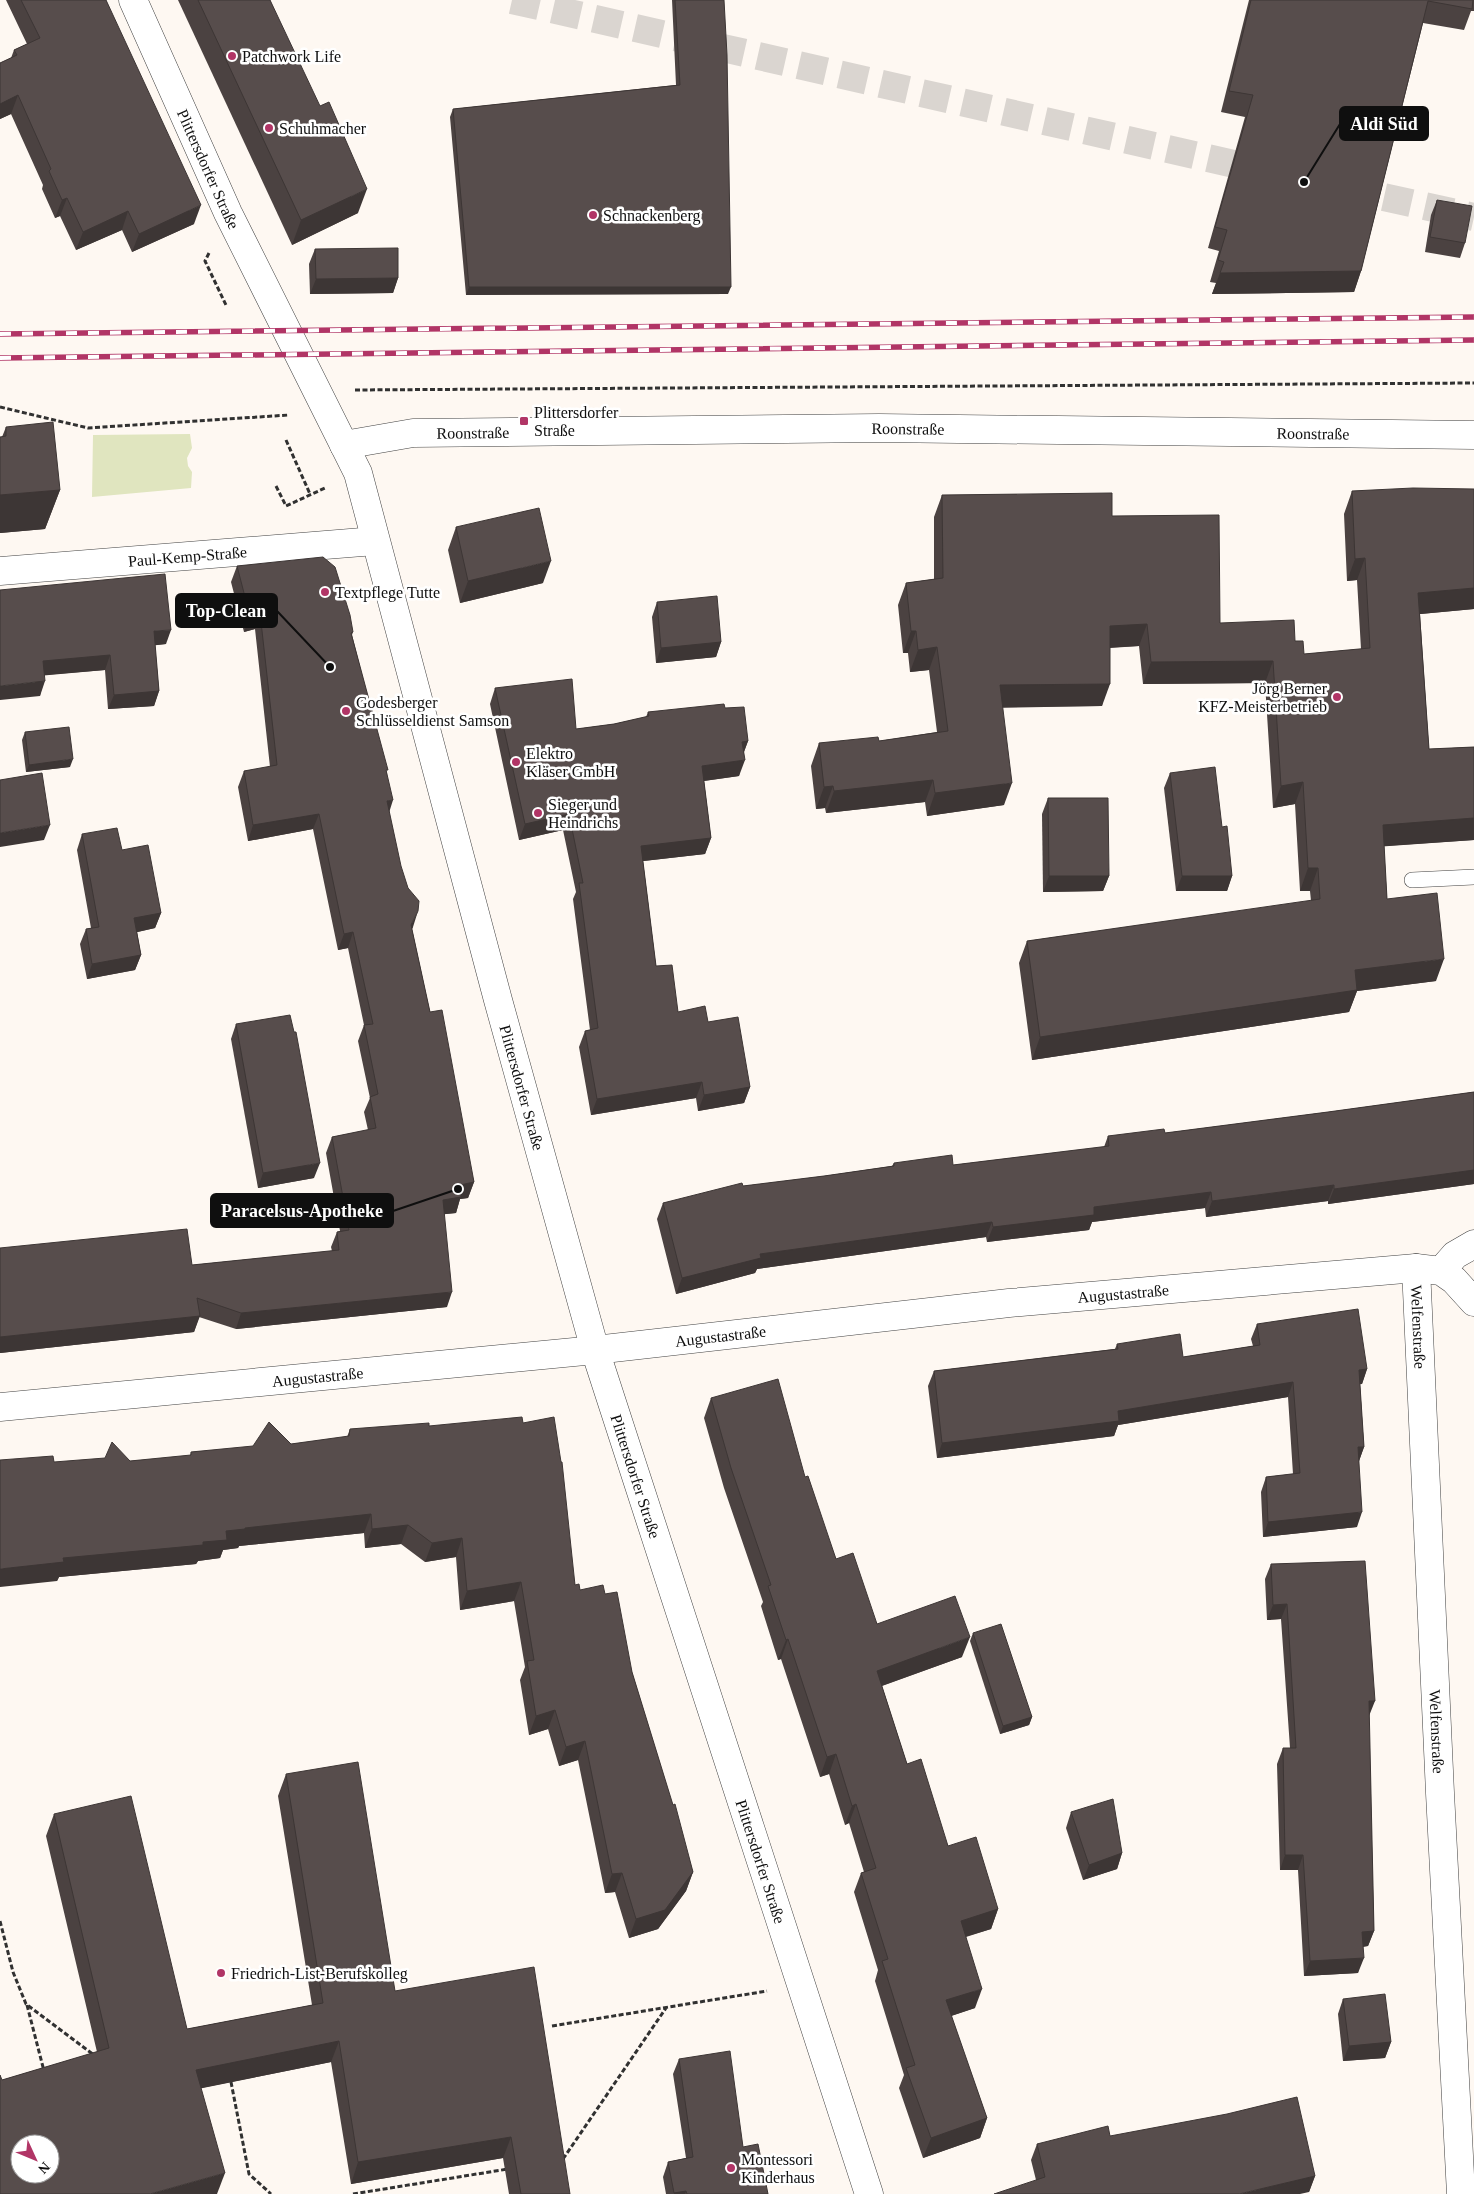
<svg xmlns="http://www.w3.org/2000/svg" width="1474" height="2194" font-family="'Times New Roman',serif">
  <style>
    .grass { fill: #e0e5bf }
    .lines { fill: none; stroke-linecap: round; stroke-linejoin: round }
    .primary-tunnel { stroke: #dad5d0; stroke-width: 28; stroke-dasharray: 28 14; stroke-linecap: butt }
    .lane-casing { stroke: #424242; stroke-width: 16 }
    .street-casing { stroke: #424242; stroke-width: 29 }
    .path { stroke: #313131; stroke-width: 3; stroke-dasharray: 5 2.5; stroke-linecap: butt }
    .lane { stroke: #fff; stroke-width: 15 }
    .street { stroke: #fff; stroke-width: 28 }
    .rail-casing { stroke: #b13566; stroke-width: 5.5 }
    .rail { stroke: #fff; stroke-width: 4; stroke-dasharray: 11; stroke-linecap: butt }
    .wall { fill: #4b4241 }
    .shaded-wall { fill: #3d3635 }
    .building { fill: #574d4c; stroke: #3d3635; fill-rule: evenodd }
    .poi-dot { fill: #b13566; stroke: #fff; stroke-width: 2 }
    .labels { text-anchor: middle; stroke-width: 5; stroke-linejoin: round; paint-order: stroke }
    .poi-label { font-size: 16px; fill: #0f0f0f; stroke: #fff; text-anchor: start }
    .street-label { font-size: 16px; fill: #0f0f0f; stroke: #fff }
    .leader { fill: none; stroke: #0f0f0f; stroke-width: 2 }
    .callout-dot { fill: #0f0f0f; stroke: #fff; stroke-width: 2 }
    .callout { fill: #0f0f0f; stroke: #0f0f0f; stroke-width: 2 }
    .callout-label { font-size: 18px; text-anchor: middle; font-weight: bold; fill: #fff }
  </style>
  <rect width="100%" height="100%" fill="#fef8f2"/>
  <path class="grass" d="M190 434 192 448 187 458 188 466 192 472 191 488 92 497 93 435Z"/>
  <g class="lines">
    <g class="primary-tunnel">
      <path d="M512 0 1269 172"/>
      <path d="M1343 188 1474 217"/>
    </g>
    <defs>
      <path id="lane" d="M1412 880 1474 877"/>
      <g id="street">
        <path id="s1" d="M133 0 228 213 358 473 498 1000 595 1350 869 2194"/>
        <path id="s2" d="M344 445 413 433 879 428 1474 435"/>
        <path id="s3" d="M0 571 375 541"/>
        <path id="s4" d="M1416 1268 1440 1793 1461 2194"/>
        <path d="M1441 1271 1455 1255 1474 1244"/>
        <path id="s5" d="M0 1407 595 1350 1009 1303 1416 1268 1441 1271 1454 1280 1474 1302"/>
      </g>
    </defs>
    <use href="#lane" class="lane-casing"/>
    <use href="#street" class="street-casing"/>
    <g class="path">
      <path d="M209 253 205 261 226 305"/>
      <path d="M355 390 1474 383"/>
      <path d="M0 407 88 428 289 415"/>
      <path d="M286 440 310 494"/>
      <path d="M276 486 286 506 325 488"/>
      <path d="M0 1921 13 1972 26 2004 94 2055"/>
      <path d="M27 2005 44 2071"/>
      <path d="M552 2026 767 1991"/>
      <path d="M231 2082 249 2174 271 2194"/>
      <path d="M563 2159 666 2008"/>
      <path d="M353 2194 508 2169"/>
    </g>
    <use href="#lane" class="lane"/>
    <use href="#street" class="street"/>
    <defs>
      <g id="rail">
        <path d="M0 334 1474 317"/>
        <path d="M0 358 1474 340"/>
      </g>
    </defs>
    <use href="#rail" class="rail-casing"/>
    <use href="#rail" class="rail"/>
  </g>
  <g class="wall">
    <path d="M6 0H106L194 224 132 252 122 230 76 250 60 216 55 218 42 189 43 185 11 114 0 119V63L11 58 14 50 27 44Z"/>
    <path d="M178 0H270L358 213 292 245Z"/>
    <path d="M672 0H724L728 294 466 295 450 117 453 109 676 85Z"/>
    <path d="M1249 0H1474V11H1471L1464 30 1423 23 1361 271 1354 292 1212 294 1216 283 1210 282 1219 251 1208 248 1245 117 1221 112Z"/>
    <path d="M1437 200 1465 243 1460 258 1425 252 1431 215Z"/>
    <path d="M315 249 398 278 393 293 310 294 309 264Z"/>
    <path d="M6 427 60 490 45 529 0 533V437H2Z"/>
    <path d="M1474 489V609L1420 614 1429 749 1474 747V840L1384 846 1387 899 1436 981 1357 991 1349 1012 1032 1060 1019 963 1027 941 1311 901 1310 891H1300L1295 804 1273 808 1265 683 1143 684 1139 646 1110 648 1102 706 1002 707 1004 805 927 816 925 802 826 813 825 808 816 809 811 766 819 743 879 741 937 732 929 670 910 672 908 653H903L898 605 906 583 934 579V517L942 495 1112 516 1220 623 1295 641 1304 654 1361 649 1357 580 1347 581 1344 514 1352 491Z"/>
    <path d="M456 527 543 583 460 603 448 550Z"/>
    <path d="M237 566 353 632 352 635 387 773 389 812 413 927 412 929 430 1012 474 1182 468 1198 460 1199 456 1213 444 1214 447 1307 236 1329 199 1317 194 1332 0 1353V1248L192 1265 332 1251 331 1247 337 1232 340 1231 326 1153 332 1137 368 1130 364 1112 370 1098 358 1041 364 1025 348 948 338 950 313 829 248 841 238 787 244 771 270 767 255 629 244 632 231 582Z"/>
    <path d="M0 590 166 644 155 645 159 691 154 706 108 709 105 670 44 675 40 696Z"/>
    <path d="M657 602 721 642 716 657 656 663 652 617Z"/>
    <path d="M495 688 576 729 614 724 646 717 648 712 725 708 748 741 744 752 739 776 704 781 711 838 705 854 643 861 656 966 678 1012 708 1022 750 1087 744 1103 698 1111 696 1098 591 1115 579 1047 585 1031 590 1030 573 899 576 892 563 830 519 840 490 704Z"/>
    <path d="M25 732 70 767 26 772 22 740Z"/>
    <path d="M1170 773 1222 827 1232 876 1227 891H1176L1164 788Z"/>
    <path d="M1048 798 1109 876 1103 891 1043 892 1042 814Z"/>
    <path d="M82 834 122 850 161 913 155 928 137 932 141 955 135 970 87 979 80 944 86 929 91 928 77 850Z"/>
    <path d="M236 1024 314 1178 258 1188 231 1039Z"/>
    <path d="M1474 1092V1184L1328 1204V1201L1206 1217 1205 1208 1092 1222 1089 1230 987 1242 986 1237 757 1269 755 1273 676 1294 657 1219 663 1203 743 1186 824 1176 892 1166 894 1163 953 1165 1104 1147 1108 1136 1165 1133 1328 1112Z"/>
    <path d="M1257 1324 1367 1369 1362 1384H1360L1364 1447 1359 1461 1357 1527 1263 1537 1261 1492 1266 1477 1293 1474 1288 1397 1118 1425 1114 1436 937 1458 928 1386 934 1371 1115 1349 1117 1344 1183 1357 1253 1346 1251 1339Z"/>
    <path d="M711 1398 805 1477 836 1559 877 1624 962 1657 882 1686 907 1764 948 1846 998 1909 991 1929 966 1937 975 2008 951 2016 987 2118 980 2138 923 2158 899 2088 904 2075 875 1981 878 1970 854 1892 861 1873 864 1872 849 1823 845 1825 829 1774 820 1777 781 1659 778 1660 761 1606 763 1602 724 1488 704 1418Z"/>
    <path d="M523 1423 575 1585 580 1590 605 1594 632 1672 693 1872 686 1891 658 1929 629 1938 615 1892 605 1893 578 1760 559 1766 548 1729 529 1735 520 1680 525 1667 514 1601 460 1610 456 1557 425 1562 401 1544 365 1548 364 1533 239 1546 238 1548 223 1550 220 1558 198 1561 196 1564 59 1577 57 1581 54 1462 130 1461 190 1456 191 1452 291 1444 347 1437 350 1429Z"/>
    <path d="M1271 1564 1369 1716 1374 1931 1368 1946 1363 1947 1358 1973 1304 1976 1298 1870H1280L1277 1764 1283 1748H1290L1281 1619 1267 1620 1265 1579Z"/>
    <path d="M973 1633 1032 1717 1029 1725 1000 1734 970 1641Z"/>
    <path d="M286 1774 395 1991 570 2194H509L503 2158 351 2184 331 2062 201 2088 2 2080 97 2052 46 1836 54 1814 187 2029 312 2005 278 1796Z"/>
    <path d="M1071 1812 1122 1853 1117 1869 1083 1880 1066 1828Z"/>
    <path d="M1343 1999 1391 2042 1385 2058 1343 2061 1338 2014Z"/>
    <path d="M679 2059 743 2147 768 2194H666L663 2177 668 2162 686 2158 673 2074Z"/>
    <path d="M1110 2136 1315 2176 1309 2192 1036 2180 1031 2160 1037 2144Z"/>
  </g>
  <g class="shaded-wall">
    <path d="M18 95 11 114 0 119V104Z"/>
    <path d="M367 189 358 213 292 245 301 220Z"/>
    <path d="M67 198 60 216 55 218 62 200Z"/>
    <path d="M201 205 194 224 132 252 139 234Z"/>
    <path d="M128 211 122 230 76 250 83 232Z"/>
    <path d="M1361 271 1354 292 1212 294 1220 273Z"/>
    <path d="M398 278 393 293 310 294 316 279Z"/>
    <path d="M469 287H731L728 294 466 295Z"/>
    <path d="M60 490 45 529 0 533V495Z"/>
    <path d="M1365 558 1357 580 1347 581 1355 559Z"/>
    <path d="M551 561 543 583 460 603 468 581Z"/>
    <path d="M1474 588V609L1410 615 1418 593Z"/>
    <path d="M260 613 255 629 244 632 250 616Z"/>
    <path d="M1147 624 1139 646 1101 648 1110 626Z"/>
    <path d="M171 630 166 644 149 646 154 631Z"/>
    <path d="M911 631H916L908 653H903Z"/>
    <path d="M721 642 716 657 656 663 661 648Z"/>
    <path d="M937 647 929 670 910 672 918 650Z"/>
    <path d="M110 655 105 670 38 676 43 661Z"/>
    <path d="M1273 661 1265 683 1143 684 1151 662Z"/>
    <path d="M45 681 40 696 0 700V686Z"/>
    <path d="M1110 684 1102 706 991 708 1000 685Z"/>
    <path d="M159 691 154 706 108 709 114 695Z"/>
    <path d="M748 741 742 757V742Z"/>
    <path d="M73 759 70 767 26 772 29 765Z"/>
    <path d="M745 760 739 776 696 782 702 766Z"/>
    <path d="M933 780 925 802 826 813 834 791Z"/>
    <path d="M1303 782 1295 804 1273 808 1281 786Z"/>
    <path d="M1012 783 1004 805 927 816 935 793Z"/>
    <path d="M833 786 825 808 816 809 824 787Z"/>
    <path d="M393 800 388 816 387 801Z"/>
    <path d="M319 814 313 829 248 841 253 825Z"/>
    <path d="M569 814 563 830 519 840 525 824Z"/>
    <path d="M1474 818V840L1375 847 1383 825Z"/>
    <path d="M50 825 44 840 0 847V833Z"/>
    <path d="M711 838 705 854 635 862 641 846Z"/>
    <path d="M1308 868H1318L1310 891H1300Z"/>
    <path d="M1049 876H1109L1103 891 1043 892Z"/>
    <path d="M1182 876H1232L1227 891H1176Z"/>
    <path d="M418 911 413 927 405 941 411 925Z"/>
    <path d="M161 913 155 928 129 934 134 918Z"/>
    <path d="M353 932 348 948 338 950 344 934Z"/>
    <path d="M141 955 135 970 87 979 92 964Z"/>
    <path d="M1444 959 1436 981 1357 991 1349 1012 1032 1060 1040 1037 1355 970Z"/>
    <path d="M702 1082 696 1098 591 1115 597 1099Z"/>
    <path d="M750 1087 744 1103 698 1111 704 1095Z"/>
    <path d="M320 1163 314 1178 258 1188 263 1173Z"/>
    <path d="M1474 1170V1184L1328 1204 1334 1189Z"/>
    <path d="M474 1182 468 1198 460 1199 456 1213 437 1215 443 1200 460 1185Z"/>
    <path d="M1334 1185 1328 1201 1206 1217 1212 1201Z"/>
    <path d="M1211 1192 1205 1208 1092 1222 1089 1230 987 1242 993 1227 1094 1207Z"/>
    <path d="M992 1222 986 1237 757 1269 755 1273 676 1294 682 1278 760 1254Z"/>
    <path d="M452 1292 447 1307 236 1329 241 1313Z"/>
    <path d="M200 1316 194 1332 0 1353V1337Z"/>
    <path d="M1367 1369 1362 1384 1353 1385 1359 1370Z"/>
    <path d="M1293 1382 1288 1397 1118 1425 1114 1436 937 1458 942 1443 1118 1411Z"/>
    <path d="M1358 1447H1364L1359 1461Z"/>
    <path d="M1362 1512 1357 1527 1263 1537 1268 1522Z"/>
    <path d="M371 1514 364 1533 239 1546 238 1548 223 1550 220 1558 198 1561 196 1564 59 1577 57 1581 0 1587V1569L63 1558 203 1542 226 1531 245 1528Z"/>
    <path d="M408 1525 401 1544 365 1548 372 1529Z"/>
    <path d="M462 1538 456 1557 425 1562 432 1543Z"/>
    <path d="M521 1582 514 1601 460 1610 467 1591Z"/>
    <path d="M1287 1604 1281 1619 1267 1620 1273 1605Z"/>
    <path d="M970 1637 962 1657 870 1690 877 1671Z"/>
    <path d="M788 1639 781 1659 778 1660 786 1640Z"/>
    <path d="M1369 1701H1375L1369 1716 1363 1717Z"/>
    <path d="M555 1710 548 1729 529 1735 536 1716Z"/>
    <path d="M1032 1717 1029 1725 1000 1734 1003 1726Z"/>
    <path d="M585 1741 578 1760 559 1766 566 1747Z"/>
    <path d="M836 1754 829 1774 820 1777 827 1757Z"/>
    <path d="M856 1804 849 1823 845 1825 852 1806Z"/>
    <path d="M1122 1853 1117 1869 1083 1880 1089 1865Z"/>
    <path d="M1285 1855H1303L1298 1870H1280Z"/>
    <path d="M693 1872 686 1891 658 1929 629 1938 636 1919Z"/>
    <path d="M622 1873 615 1892 605 1893 612 1874Z"/>
    <path d="M998 1909 991 1929 954 1940 961 1921Z"/>
    <path d="M1374 1931 1368 1946 1356 1947 1362 1932Z"/>
    <path d="M1364 1958 1358 1973 1304 1976 1310 1961Z"/>
    <path d="M982 1989 975 2008 939 2020 946 2000Z"/>
    <path d="M339 2041 331 2062 188 2091 196 2070Z"/>
    <path d="M1391 2042 1385 2058 1343 2061 1349 2046Z"/>
    <path d="M987 2118 980 2138 923 2158 931 2138Z"/>
    <path d="M511 2137 503 2158 351 2184 358 2162Z"/>
    <path d="M225 2173 217 2194H150Z"/>
    <path d="M1315 2176 1309 2192 1300 2194H1239Z"/>
    <path d="M686 2191 685 2194H674V2193Z"/>
  </g>
  <g class="building">
    <path d="M21 0H106L201 205 139 234 128 211 83 232 67 198 62 200 49 171 51 169 18 95 0 104V63L17 55 14 50 40 38Z"/>
    <path d="M198 0H270L320 106 329 102 367 189 301 220Z"/>
    <path d="M675 0H724L727 55 731 287H469L453 109 680 85Z"/>
    <path d="M1251 0H1473L1472 9 1428 1 1361 271 1220 273 1224 262 1218 260 1227 230 1215 227 1253 95 1229 91Z"/>
    <path d="M1437 200 1472 206 1465 243 1430 237Z"/>
    <path d="M398 248V278L316 279 315 249Z"/>
    <path d="M53 422 60 490 0 495V437L6 436V427Z"/>
    <path d="M1413 488 1474 489V588L1418 593 1429 749 1474 747V818L1383 825 1387 899 1437 893 1444 959 1355 970 1357 990 1040 1037 1027 941 1320 899 1318 868H1308L1303 782 1281 786 1273 661 1151 662 1147 624 1110 626V684L1000 685 1012 783 935 793 933 780 834 791 833 786 824 787 819 743 878 737 879 741 948 731 937 647 918 650 916 631H911L906 583 943 578 942 495 1112 493V516L1219 515 1220 623 1294 620 1295 641H1303L1304 654 1370 648 1365 558 1355 559 1352 491Z"/>
    <path d="M539 508 551 561 468 581 456 527Z"/>
    <path d="M323 557 335 567 350 615 353 632 351 633 388 770H386L393 800 387 801 401 866 408 888 419 901 418 911 411 925 430 1012 442 1010 474 1182 460 1185 461 1197 443 1200 452 1292 241 1313 197 1298 200 1316 0 1337V1248L187 1229 192 1265 339 1250 337 1232 349 1230 332 1137 376 1128 370 1097 378 1094 364 1025 373 1024 353 932 344 934 319 814 253 825 244 771 277 765 260 613 250 616 237 566Z"/>
    <path d="M165 574 171 630 154 631 159 691 114 695 110 655 43 661 45 681 0 686V590Z"/>
    <path d="M717 596 721 642 661 648 657 602Z"/>
    <path d="M572 679 576 729 614 724 649 716 648 712 724 704 725 708 744 707 748 741 742 742 745 760 702 766 711 838 641 846 656 966 672 965 678 1012 705 1006 708 1022 738 1017 750 1087 704 1095 702 1082 597 1099 585 1031 598 1028 579 883H583L569 814 525 824 495 688Z"/>
    <path d="M69 727 73 759 29 765 25 732Z"/>
    <path d="M1215 767 1222 827 1227 826 1232 876H1182L1170 773Z"/>
    <path d="M42 773 50 825 0 833V780Z"/>
    <path d="M1048 798H1108L1109 876H1049Z"/>
    <path d="M117 828 122 850 148 845 161 913 134 918 141 955 92 964 86 929 99 927 82 834Z"/>
    <path d="M290 1015 294 1032H296L320 1163 263 1173 236 1024Z"/>
    <path d="M1474 1092V1170L1334 1189V1185L1212 1201 1211 1192 1094 1207V1215L993 1227 992 1222 760 1254 761 1258 682 1278 663 1203 742 1183 743 1186 824 1176 894 1166V1163L952 1155 953 1165 1109 1146 1108 1136 1164 1129 1165 1133 1328 1112Z"/>
    <path d="M1358 1309 1367 1369 1359 1370 1364 1447H1358L1362 1512 1268 1522 1266 1477 1300 1473 1293 1382 1118 1411 1119 1421 942 1443 934 1371 1118 1349 1117 1344 1180 1334 1183 1357 1260 1345 1257 1324Z"/>
    <path d="M778 1379 805 1477 808 1476 836 1559 853 1553 877 1624 955 1596 970 1637 877 1671 907 1764 921 1759 948 1846 976 1837 998 1909 961 1921 982 1989 946 2000 987 2118 931 2138 906 2068 915 2065 882 1961 888 1959 861 1873 876 1868 856 1804 852 1806 836 1754 827 1757 788 1639 786 1640 768 1586 771 1585 731 1468 711 1398Z"/>
    <path d="M522 1417 523 1423 554 1417 561 1462H562L575 1585 579 1584 580 1590 603 1585 605 1594 617 1592 632 1672 673 1805 675 1804 693 1872 665 1910 636 1919 622 1873 612 1874 585 1741 566 1747 555 1710 536 1716 527 1661 534 1660 521 1582 467 1591 462 1538 432 1543 408 1525 372 1529 371 1514 245 1528V1529L226 1531 227 1540 203 1542V1545L63 1558 64 1562 0 1569V1460L53 1456 54 1462 105 1458 112 1442 130 1461 191 1455V1452L253 1446 269 1422 291 1444 349 1436 350 1429 429 1423V1426Z"/>
    <path d="M1365 1561 1375 1701H1369L1374 1931 1362 1932 1364 1958 1310 1961 1303 1855H1285L1283 1748H1296L1287 1604 1273 1605 1271 1564Z"/>
    <path d="M1001 1624 1032 1717 1003 1726 973 1633Z"/>
    <path d="M358 1762 395 1991 534 1967 570 2194H521L511 2137 358 2162 339 2041 196 2070 225 2173 150 2194H0V2075L2 2080 109 2048 54 1814 131 1796 187 2029 323 2003 286 1774ZM20 2144H50V2174H20Z"/>
    <path d="M1113 1799 1122 1853 1089 1865 1071 1812Z"/>
    <path d="M1385 1994 1391 2042 1349 2046 1343 1999Z"/>
    <path d="M730 2051 743 2147 758 2144 768 2194H687L686 2191 674 2193 668 2162 693 2157 679 2059Z"/>
    <path d="M1297 2097 1315 2176 1239 2194H994L1045 2177 1037 2144 1108 2126 1110 2136 1227 2114Z"/>
  </g>
  <g class="poi-dot">
    <circle cx="232" cy="56" r="5"/>
    <circle cx="269" cy="128" r="5"/>
    <circle cx="593" cy="215" r="5"/>
    <rect x="519" y="416" width="10" height="10" rx="2.5"/>
    <circle cx="325" cy="592" r="5"/>
    <circle cx="1337" cy="697" r="5"/>
    <circle cx="346" cy="711" r="5"/>
    <circle cx="516" cy="762" r="5"/>
    <circle cx="538" cy="813" r="5"/>
    <circle cx="221" cy="1973" r="5"/>
    <circle cx="731" cy="2168" r="5"/>
  </g>
  <g class="labels">
    <g class="poi-label">
      <text x="242" y="62">Patchwork Life</text>
      <text x="279" y="134">Schuhmacher</text>
      <text x="603" y="221">Schnackenberg</text>
      <text x="534" y="418">Plittersdorfer<tspan x="534" dy="18">Straße</tspan></text>
      <text x="335" y="598">Textpflege Tutte</text>
      <text x="1327" y="694" text-anchor="end">Jörg Berner<tspan x="1327" dy="18">KFZ-Meisterbetrieb</tspan></text>
      <text x="356" y="708">Godesberger<tspan x="356" dy="18">Schlüsseldienst Samson</tspan></text>
      <text x="526" y="759">Elektro<tspan x="526" dy="18">Kläser GmbH</tspan></text>
      <text x="548" y="810">Sieger und<tspan x="548" dy="18">Heindrichs</tspan></text>
      <text x="231" y="1979">Friedrich-List-Berufskolleg</text>
      <text x="741" y="2165">Montessori<tspan x="741" dy="18">Kinderhaus</tspan></text>
    </g>
    <g class="street-label">
      <text dy="6" stroke="none"><textPath href="#s1" startOffset="185">Plittersdorfer Straße</textPath></text>
      <text dy="6" stroke="none"><textPath href="#s2" startOffset="565">Roonstraße</textPath></text>
      <text dy="6" stroke="none"><textPath href="#s2" startOffset="130">Roonstraße</textPath></text>
      <text dy="6" stroke="none"><textPath href="#s2" startOffset="970">Roonstraße</textPath></text>
      <text dy="6" stroke="none"><textPath href="#s3" startOffset="188">Paul-Kemp-Straße</textPath></text>
      <text dy="6" stroke="none"><textPath href="#s1" startOffset="1160">Plittersdorfer Straße</textPath></text>
      <text dy="6" stroke="none"><textPath href="#s5" startOffset="1129">Augustastraße</textPath></text>
      <text dy="6" stroke="none"><textPath href="#s4" startOffset="59">Welfenstraße</textPath></text>
      <text dy="6" stroke="none"><textPath href="#s5" startOffset="724">Augustastraße</textPath></text>
      <text dy="6" stroke="none"><textPath href="#s5" startOffset="319">Augustastraße</textPath></text>
      <text dy="6" stroke="none"><textPath href="#s1" startOffset="1565">Plittersdorfer Straße</textPath></text>
      <text dy="6" stroke="none"><textPath href="#s4" startOffset="464">Welfenstraße</textPath></text>
      <text dy="6" stroke="none"><textPath href="#s1" startOffset="1970">Plittersdorfer Straße</textPath></text>
    </g>
  </g>
  <path class="leader" d="M1304 182L1340 124M330 667L277 611M458 1189L393 1211"/>
  <g class="callout-dot">
    <circle cx="1304" cy="182" r="5"/>
    <circle cx="330" cy="667" r="5"/>
    <circle cx="458" cy="1189" r="5"/>
  </g>
  <g class="callout">
    <rect x="1340" y="107" width="88" height="33" rx="5"/>
    <rect x="176" y="594" width="101" height="33" rx="5"/>
    <rect x="211" y="1194" width="182" height="33" rx="5"/>
  </g>
  <g class="callout-label">
    <text x="1384" y="130">Aldi Süd</text>
    <text x="226" y="617">Top-Clean</text>
    <text x="302" y="1217">Paracelsus-Apotheke</text>
  </g>
  <g transform="translate(35 2159) rotate(134)"><circle r="24" fill="#ffffff" stroke="#9f9f9f"/>
  <path d="M0-4L9 19L0 12L-9 19Z" fill="#b13566"/>
  <text y="-8" font-size="14" font-weight="bold" text-anchor="middle" fill="#0f0f0f">N</text>
  </g>
</svg>
